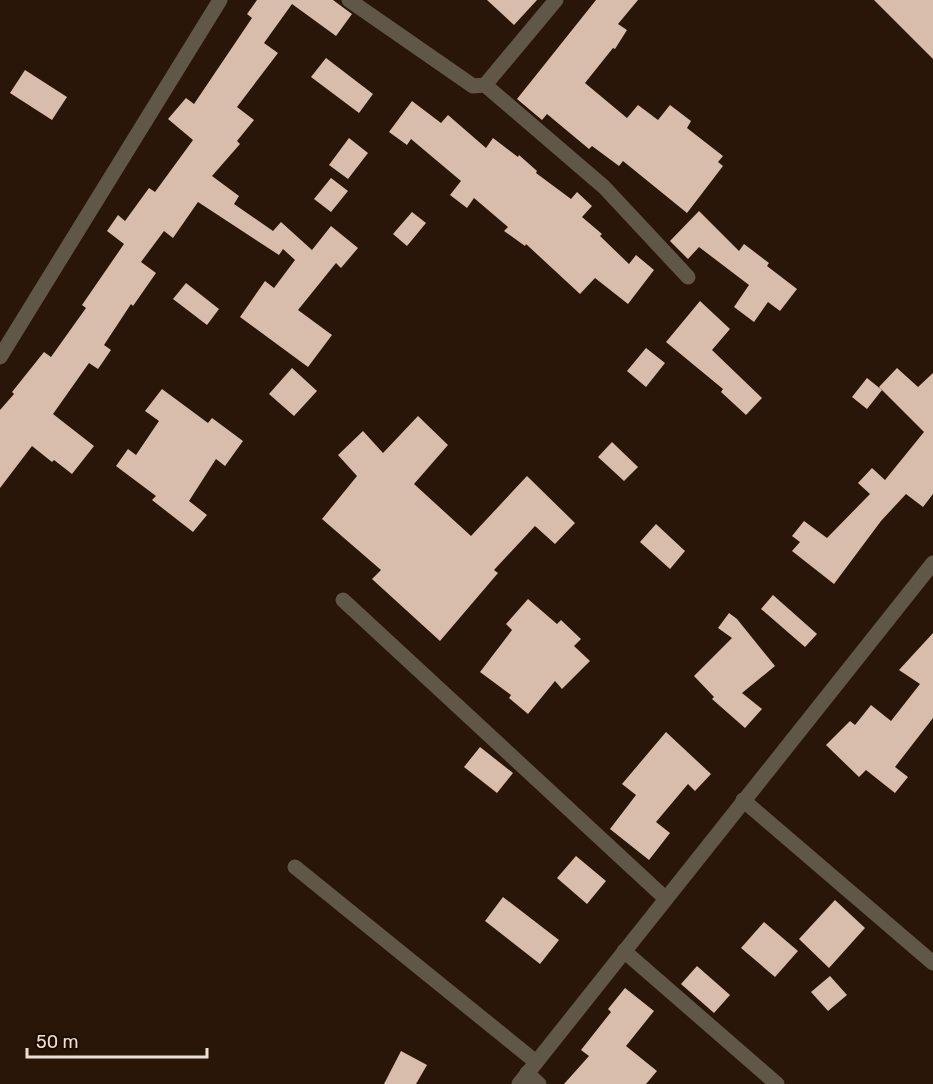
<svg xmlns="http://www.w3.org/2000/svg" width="933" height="1084" font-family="Rubik,sans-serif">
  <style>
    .building { fill: #d8bcac }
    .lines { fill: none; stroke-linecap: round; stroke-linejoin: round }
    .minor { stroke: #605748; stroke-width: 15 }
  </style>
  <rect width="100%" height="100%" fill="#2a1608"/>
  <g class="building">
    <path d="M257 0H333L352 14 336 36 292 4 264 43 278 53 237 107 254 120 237 141 240 144 212 176 239 196 234 204 273 231 281 222 312 250 331 226 358 248 341 268 336 263 298 310 332 335 308 367 240 317 265 281 274 288 295 260 283 249 279 255 198 202 173 238 164 231 141 262 156 273 133 306 131 304 104 345 111 350 98 369 89 363 53 414 94 446 72 474 54 460 52 462 32 446 0 488V410L14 394 12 392 44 352 51 357 86 308 82 305 124 244 107 231 118 215 125 221 149 188 155 192 193 140 168 119 186 98 194 104 252 18 247 14Z"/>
    <path d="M487 0H537L514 25Z"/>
    <path d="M596 0H638L618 24 627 30 615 49 613 48 585 83 627 118 638 105 658 120 670 105 691 121 687 128 723 156 718 162 723 166 687 213 623 161 619 166 592 146 589 149 547 114 542 120 517 99Z"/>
    <path d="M874 0H933V59Z"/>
    <path d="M326 58 373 94 359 113 311 77Z"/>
    <path d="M25 70 67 97 52 120 10 93Z"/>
    <path d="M412 101 441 123 448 115 486 148 493 138 518 157 519 155 537 171 536 173 571 199 577 192 592 206 582 217 602 234 600 236 629 264 636 255 654 270 628 304 595 278 580 294 526 244 525 246 504 231 508 227 474 198 467 208 450 195 461 181 411 139 407 145 389 132Z"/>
    <path d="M349 138 368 153 348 179 329 165Z"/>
    <path d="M331 178 348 191 331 212 314 199Z"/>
    <path d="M699 211 739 251 744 244 769 263 767 266 797 289 780 311 768 302 754 322 734 307 749 285 699 247 688 259 670 241Z"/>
    <path d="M412 212 426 223 407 246 393 234Z"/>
    <path d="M186 283 219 309 207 325 173 299Z"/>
    <path d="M700 301 730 329 712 350 762 398 746 415 721 392 723 389 666 342Z"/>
    <path d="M646 348 665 363 646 387 627 371Z"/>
    <path d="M292 368 317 391 294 416 269 394Z"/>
    <path d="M897 368 918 387 933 373V494L923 507 906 494 881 521 834 584 792 551 800 542 792 536 804 521 827 538 870 494 858 483 872 468 885 480 924 432 882 390 867 409 852 397 867 378 882 390 879 387Z"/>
    <path d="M162 389 208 423 212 418 243 441 225 466 216 459 189 501 207 515 193 532 152 500 156 496 116 466 128 449 136 455 159 421 145 411Z"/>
    <path d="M418 416 448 445 414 484 471 536 527 476 575 523 555 544 535 526 494 570 498 573 440 641 372 579 381 570 322 519 357 476 338 455 363 431 383 453Z"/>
    <path d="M612 442 638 467 624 481 598 457Z"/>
    <path d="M656 524 685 551 670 569 640 542Z"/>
    <path d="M773 595 817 634 805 647 761 609Z"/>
    <path d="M528 599 557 624 561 620 581 639 574 646 590 661 562 689 555 681 528 714 509 698 511 695 480 672 512 630 506 624Z"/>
    <path d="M729 613 737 619 775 666 742 693 762 709 745 728 712 699 714 697 694 676 732 638 718 628Z"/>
    <path d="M933 633V718L895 767 908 777 895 793 866 770 859 777 826 745 850 721 855 725 871 705 891 721 920 684 899 670Z"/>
    <path d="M666 732 711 774 695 791 688 784 656 822 670 833 649 860 610 829 636 795 622 784Z"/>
    <path d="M480 747 513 773 497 793 464 767Z"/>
    <path d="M576 856 606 881 587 904 557 878Z"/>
    <path d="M503 897 559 940 540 964 485 921Z"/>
    <path d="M835 900 865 928 829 968 799 939Z"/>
    <path d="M764 922 798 951 775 977 741 948Z"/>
    <path d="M697 966 730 995 714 1013 681 984Z"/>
    <path d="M830 976 847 995 828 1011 811 992Z"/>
    <path d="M625 988 654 1011 626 1046 657 1071 646 1084H564L589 1056 581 1050 611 1012 608 1009Z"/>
    <path d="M401 1051 427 1065 416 1084H384Z"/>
  </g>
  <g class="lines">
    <g class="minor">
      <path d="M349 0 473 86 485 85 556 0"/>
      <path d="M485 85 604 187 688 277"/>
      <path d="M0 357 220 0"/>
      <path d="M343 600 665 898"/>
      <path d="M743 800 933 963"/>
      <path d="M295 867 536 1062"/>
      <path d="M624 951 777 1084"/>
      <path d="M527 1073 539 1084"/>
      <path d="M519 1084 933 563"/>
    </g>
  </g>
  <path d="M27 1048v9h180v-9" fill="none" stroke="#eddfd6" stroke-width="3"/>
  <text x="36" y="1048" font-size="18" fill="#eddfd6" stroke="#200d02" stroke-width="4.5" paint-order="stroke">50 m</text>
</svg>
